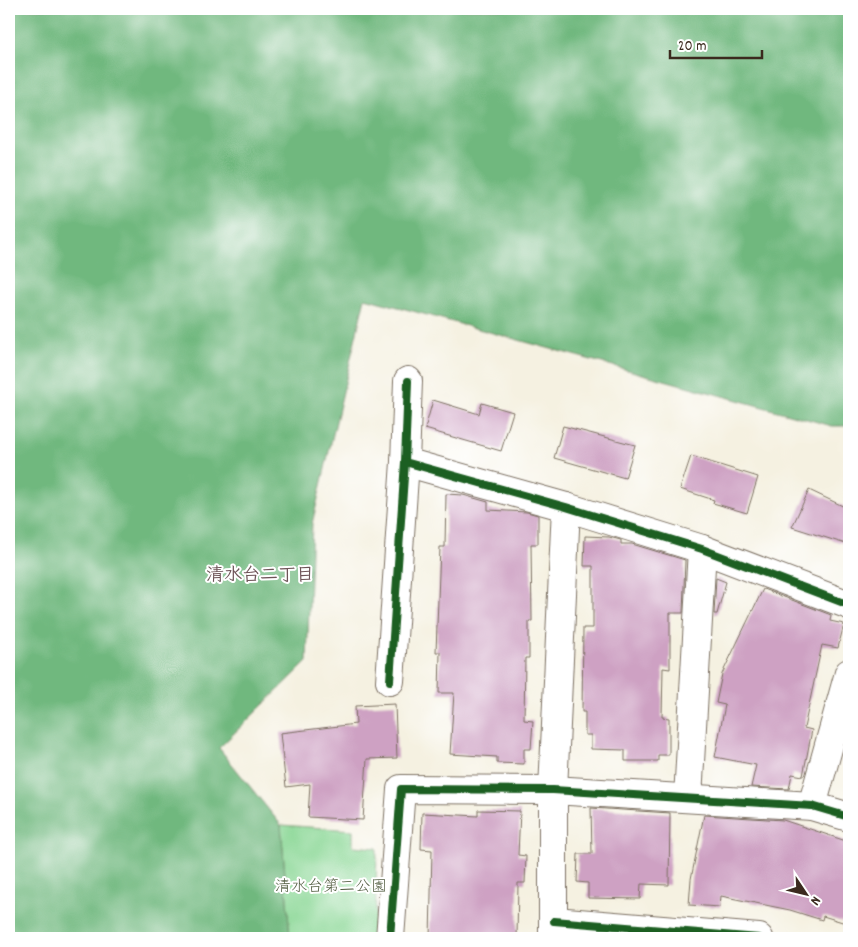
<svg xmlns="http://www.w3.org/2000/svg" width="858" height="947" font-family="Dekko,'Klee One',sans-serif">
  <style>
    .green { fill: #8ad795; stroke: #62805a }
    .forest { fill: #6fb87e; stroke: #55714e }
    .building { fill: #cea1c3 }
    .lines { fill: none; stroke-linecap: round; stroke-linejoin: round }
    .minor-casing { stroke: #7c7062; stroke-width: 30 }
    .minor { stroke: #fff; stroke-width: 28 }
    .cycleway-casing { stroke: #fff; stroke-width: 11 }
    .cycleway { stroke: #1b5e20; stroke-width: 8 }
    .labels { text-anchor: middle; stroke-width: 4; stroke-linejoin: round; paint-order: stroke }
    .park-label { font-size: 16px; fill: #535e42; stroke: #fff }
    .neighbourhood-label { font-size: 18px; font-weight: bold; fill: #6e5458; stroke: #fff }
  </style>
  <rect width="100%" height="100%" fill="#fff"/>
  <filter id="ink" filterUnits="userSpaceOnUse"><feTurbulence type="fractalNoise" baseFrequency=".02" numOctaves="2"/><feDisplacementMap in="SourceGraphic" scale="10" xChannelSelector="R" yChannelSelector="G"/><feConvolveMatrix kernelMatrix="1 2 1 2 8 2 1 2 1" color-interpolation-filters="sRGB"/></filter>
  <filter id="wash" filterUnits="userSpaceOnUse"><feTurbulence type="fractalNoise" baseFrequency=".0096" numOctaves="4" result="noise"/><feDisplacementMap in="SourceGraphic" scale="20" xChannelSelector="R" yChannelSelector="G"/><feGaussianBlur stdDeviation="1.12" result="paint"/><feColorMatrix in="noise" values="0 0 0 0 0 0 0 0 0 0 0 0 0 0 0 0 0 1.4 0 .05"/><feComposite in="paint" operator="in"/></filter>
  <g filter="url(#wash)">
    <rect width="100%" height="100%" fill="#f5f1e1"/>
    <path class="green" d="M281 825 353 830V846L377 848 375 938H290Z"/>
    <path class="forest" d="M9 9H849V426H832L365 298 312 524 307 662 219 748 281 825 290 938H9Z"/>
    <g id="blocks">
      <g class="building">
        <path d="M433 400 479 414 482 403 513 412 501 451 425 429Z"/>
        <path d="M563 426 635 445 625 478 554 458Z"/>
        <path d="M691 456 758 477 747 513 713 503 714 500 680 489Z"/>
        <path d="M809 490 849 509V545L792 527Z"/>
        <path d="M446 494 463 495 488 502V510L527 512 538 515V544H531L532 621H529V658H525L524 720 533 721 531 749H524V764L497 763V757L450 754 454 693H439L440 652H436L440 547H445Z"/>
        <path d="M585 536 609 537 621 540V544H632L685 560 683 613H670V669L663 668 662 717 669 718V755H658V761H625V750L591 749V735H585V712H582L583 628H593V566H584Z"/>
        <path d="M716 578 726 582 717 614H714Z"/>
        <path d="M763 589 831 615 830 621 844 624 838 648 822 645 804 728 812 730 803 776 792 774 789 789 751 787 756 765 715 757 725 705 716 703 722 674Z"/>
        <path d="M395 704 397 758 367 759 363 820 308 817 310 784 286 787 280 733 356 724 355 706Z"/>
        <path d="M591 808 670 813 669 885 641 884 640 899 588 898V883L577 882 578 854H592Z"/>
        <path d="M478 810 520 811 518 855 526 856 525 883H518L517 938H430L432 850 421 849 422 813 478 816Z"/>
        <path d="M704 815 783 820 849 842V924L823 916 822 920 790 910 721 896 720 907 689 905 691 879Z"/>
      </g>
    </g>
  </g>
  <g filter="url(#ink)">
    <use href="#blocks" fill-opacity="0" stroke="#7c7062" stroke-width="1"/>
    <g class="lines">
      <defs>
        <g id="minor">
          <path d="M408 381 405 462 566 507 702 549 849 605"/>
          <path d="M390 681 405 462"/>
          <path d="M688 798 702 549"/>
          <path d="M812 806 849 673"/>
          <path d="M554 921 759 938"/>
          <path d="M390 938 401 789 553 790 812 806 849 817"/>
          <path d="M553 938V790L566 507"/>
        </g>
      </defs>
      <use href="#minor" class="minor-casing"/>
      <use href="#minor" class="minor"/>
      <defs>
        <g id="cycleway">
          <path d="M408 381 405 462 566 507 702 549 849 605"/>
          <path d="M390 681 405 462"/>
          <path d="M554 921 759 938"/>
          <path d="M390 938 401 789 553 790 812 806 849 817"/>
        </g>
      </defs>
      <use href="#cycleway" class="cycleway-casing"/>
      <use href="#cycleway" class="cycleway"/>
    </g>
  </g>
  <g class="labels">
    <g class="park-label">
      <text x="331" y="891">清水台第二公園</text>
    </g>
    <g class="neighbourhood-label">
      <text x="260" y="580">清水台二丁目</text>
    </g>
  </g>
  <rect width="858" height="947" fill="none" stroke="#fff" stroke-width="30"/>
  <g transform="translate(806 894) rotate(125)" stroke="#ffffff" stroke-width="4" paint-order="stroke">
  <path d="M0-4L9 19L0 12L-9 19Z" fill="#3b2a1e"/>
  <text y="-8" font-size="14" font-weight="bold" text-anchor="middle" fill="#3b2a1e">N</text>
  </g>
  <path d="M670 50v8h92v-8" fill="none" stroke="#3b2a1e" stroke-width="2.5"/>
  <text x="678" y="50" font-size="15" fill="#3b2a1e" stroke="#ffffff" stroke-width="4" paint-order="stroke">20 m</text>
</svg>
